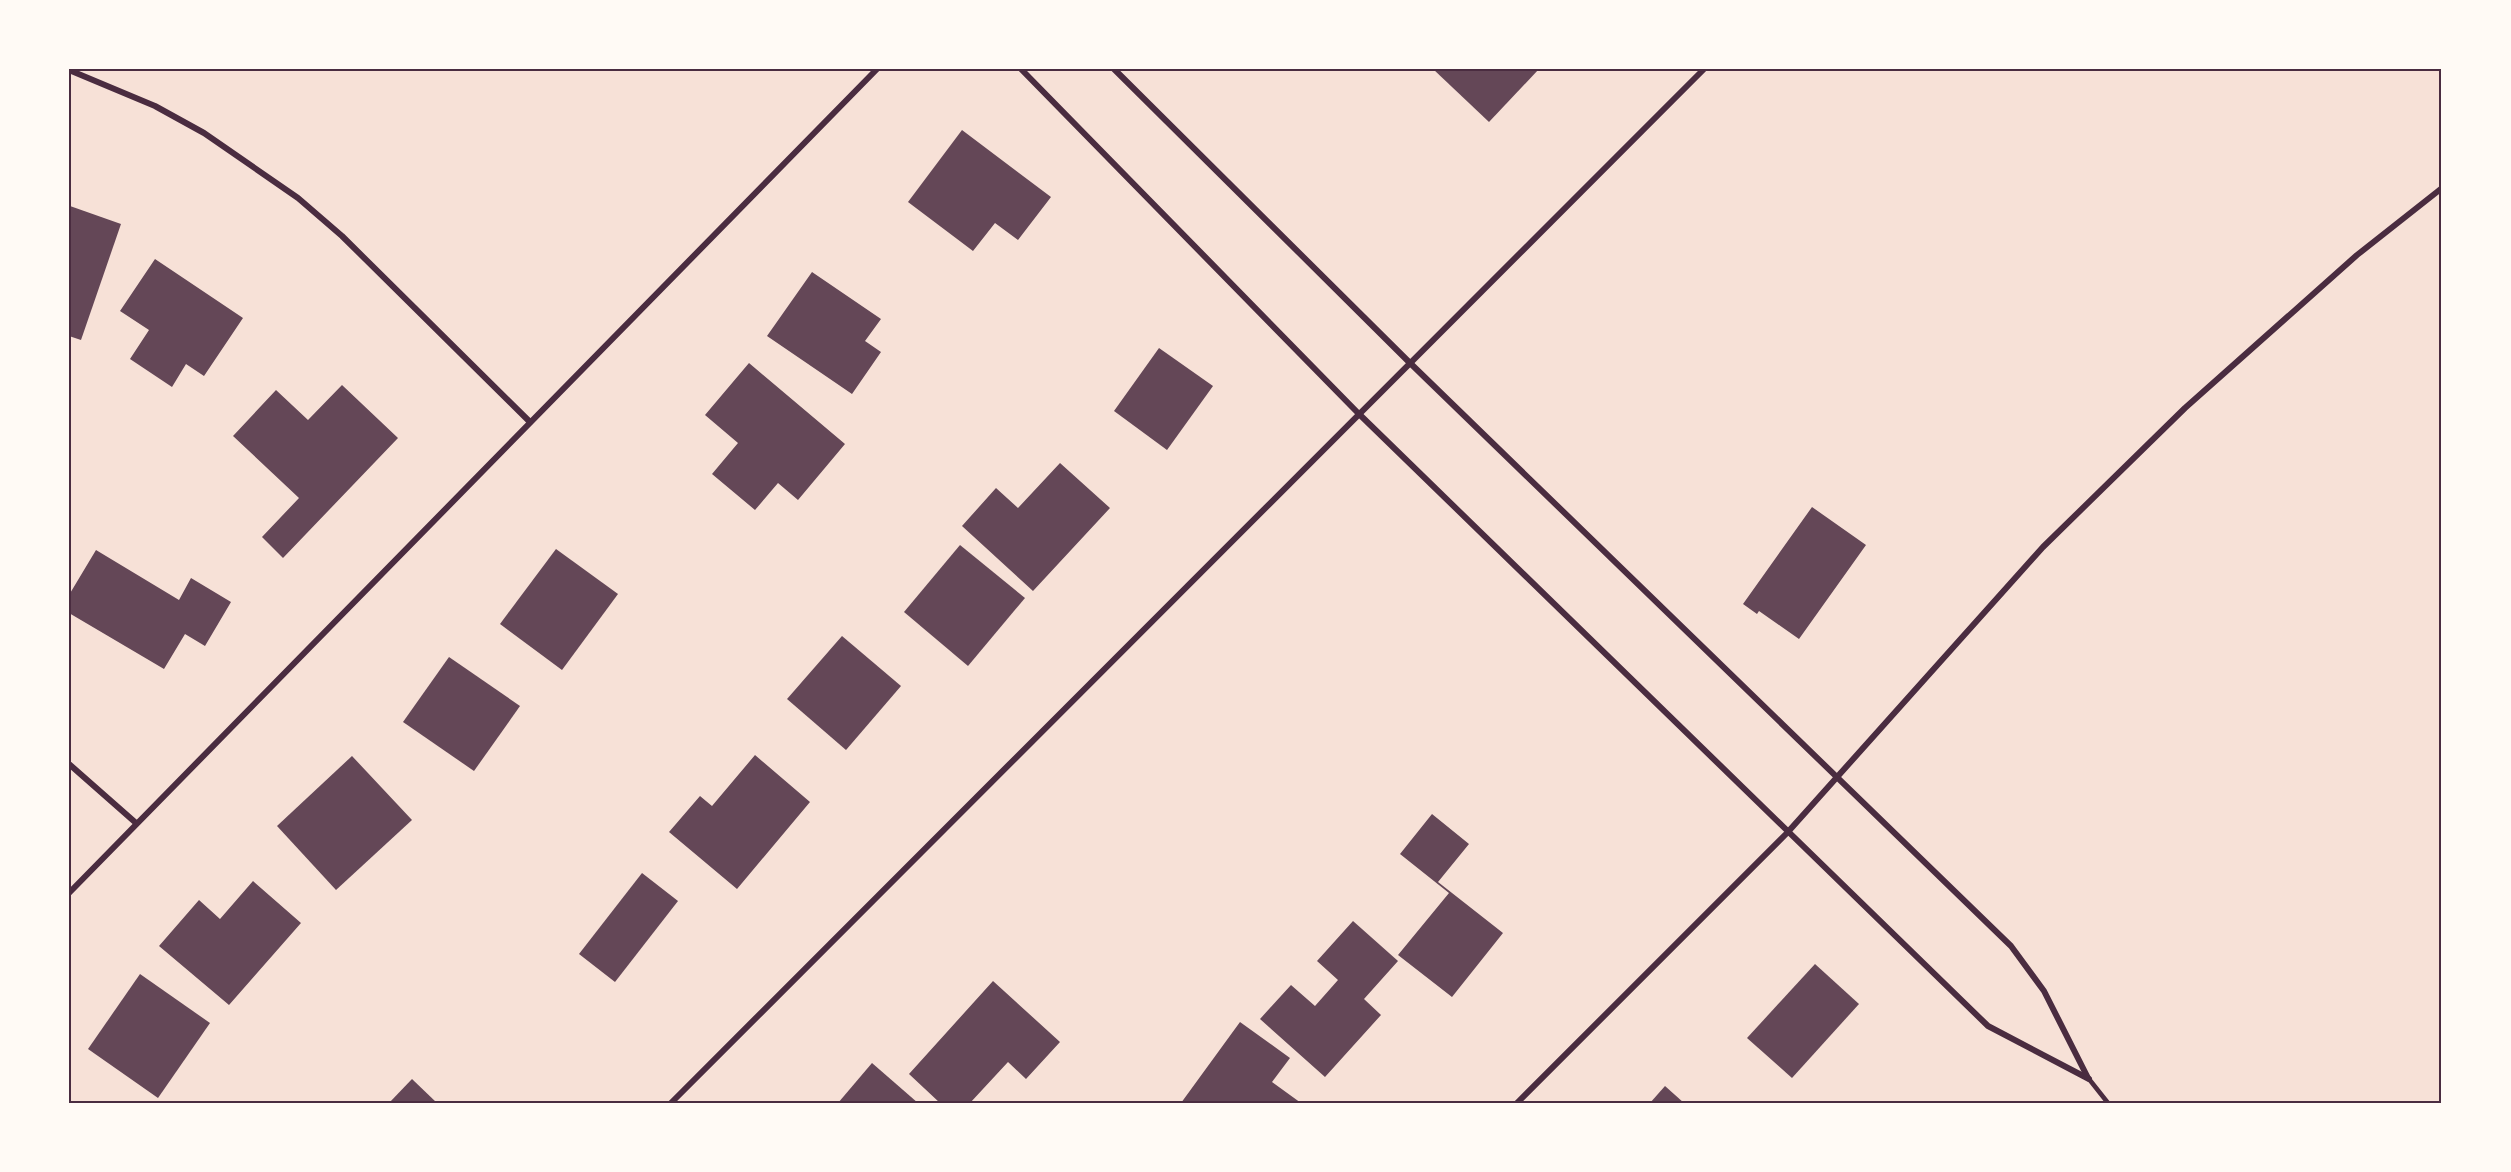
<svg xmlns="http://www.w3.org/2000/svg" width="2511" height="1172" font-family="Helvetica,sans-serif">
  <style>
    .building { fill: #644757 }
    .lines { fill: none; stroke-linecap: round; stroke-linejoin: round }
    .service { stroke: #4a2c40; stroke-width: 4.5 }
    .minor { stroke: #4a2c40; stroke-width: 6 }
    .neatline { fill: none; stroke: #4a2c40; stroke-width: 2 }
  </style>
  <rect width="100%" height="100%" fill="#f7e1d7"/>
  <g class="building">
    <path d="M1433 69H1539L1489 122Z"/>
    <path d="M962 130 1051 197 1018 240 995 223 973 251 908 202Z"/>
    <path d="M70 206 121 224 81 340 69 336Z"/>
    <path d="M155 259 243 318 204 376 186 364 172 387 130 359 149 330 120 311Z"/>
    <path d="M812 272 881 319 865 341 881 352 852 394 767 336Z"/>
    <path d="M1159 348 1213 386 1167 450 1114 411Z"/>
    <path d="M749 363 845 444 798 500 778 483 755 510 712 474 738 443 705 415Z"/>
    <path d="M342 385 398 438 283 558 262 537 299 498 233 436 276 390 308 420Z"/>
    <path d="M1060 463 1110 508 1033 591 962 526 996 488 1018 508Z"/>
    <path d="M1812 507 1866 545 1799 639 1759 611 1757 614 1743 604Z"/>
    <path d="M960 545 1025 598 968 666 904 612Z"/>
    <path d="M556 549 618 594 562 670 500 624Z"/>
    <path d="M96 550 179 600 191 578 231 602 205 646 185 634 164 669 69 613V595Z"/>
    <path d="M842 636 901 686 846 750 787 699Z"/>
    <path d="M449 657 520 706 474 771 403 722Z"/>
    <path d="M755 755 810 802 737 889 669 832 700 796 712 806Z"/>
    <path d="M352 756 412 820 336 890 277 826Z"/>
    <path d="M1432 814 1469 844 1438 882 1503 933 1452 997 1398 955 1449 893 1400 854Z"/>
    <path d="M642 873 678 901 615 982 579 954Z"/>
    <path d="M253 881 301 923 229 1005 159 946 199 900 220 919Z"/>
    <path d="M1353 921 1398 961 1364 999 1381 1015 1325 1077 1260 1019 1291 985 1315 1006 1338 980 1317 961Z"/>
    <path d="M1815 964 1859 1004 1792 1078 1747 1038Z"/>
    <path d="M140 974 210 1023 158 1098 88 1049Z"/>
    <path d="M993 981 1060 1042 1026 1079 1008 1062 970 1103H940L909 1074Z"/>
    <path d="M1240 1022 1290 1058 1272 1082 1301 1103H1181Z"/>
    <path d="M872 1063 918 1103H838Z"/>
    <path d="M412 1079 437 1103H389Z"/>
    <path d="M1665 1086 1684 1103H1650Z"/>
  </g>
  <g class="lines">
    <path class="service" d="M2089 1079 2108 1103"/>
    <g class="minor">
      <path d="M1021 69 1358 413 1988 1026 2089 1079"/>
      <path d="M1114 69 1409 362 2011 946 2044 991 2088 1078"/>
      <path d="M69 70 155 106 204 133 298 198 342 236 530 422"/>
      <path d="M69 764 136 823"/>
      <path d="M69 893 877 69"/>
      <path d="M671 1103 1704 69"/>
      <path d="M1517 1103 1787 833 2043 547 2185 408 2357 255 2442 188"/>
    </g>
  </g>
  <rect width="2511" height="1172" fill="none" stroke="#fffaf5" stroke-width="141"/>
  <rect x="70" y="70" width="2370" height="1032" class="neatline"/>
</svg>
